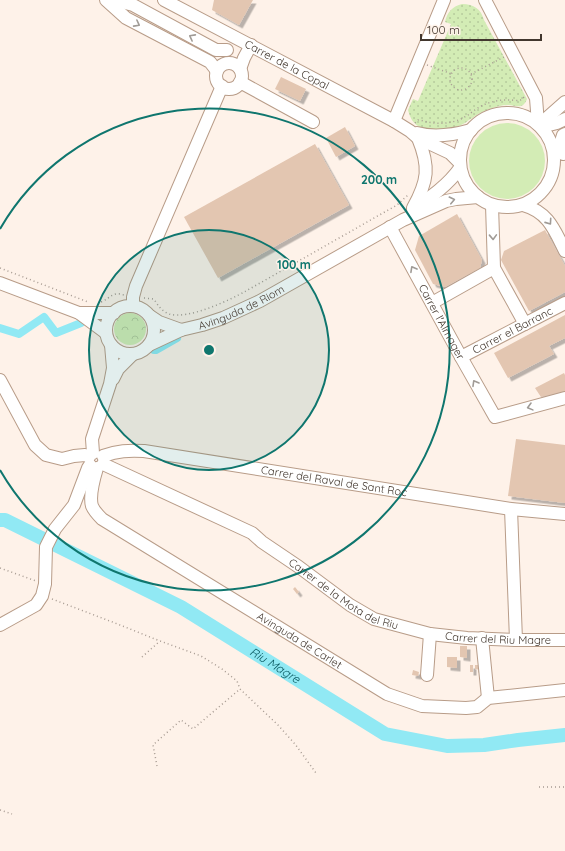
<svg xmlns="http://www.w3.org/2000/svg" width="565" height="851" font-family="Quicksand,sans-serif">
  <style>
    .grass { fill: url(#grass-dots) }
    .forest { fill: url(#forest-crowns) }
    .garden { fill: #d3ecb5 }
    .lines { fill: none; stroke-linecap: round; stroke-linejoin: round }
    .canal { stroke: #91e9f4; stroke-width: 8 }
    .river { stroke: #91e9f4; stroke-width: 14 }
    .building { fill: #e3c6b1; filter: url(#shadow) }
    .minor-casing { stroke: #b89c88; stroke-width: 14 }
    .path { stroke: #a79b92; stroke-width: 1.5; stroke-dasharray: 1 3; stroke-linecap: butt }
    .minor { stroke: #fff; stroke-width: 12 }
    .oneway { stroke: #a09b96 }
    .ring { fill: none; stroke: #0f766e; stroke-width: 2 }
    .labels { text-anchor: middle; stroke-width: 3; stroke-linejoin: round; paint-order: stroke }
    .street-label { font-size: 11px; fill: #42372e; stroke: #fef2e9 }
    .water-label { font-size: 12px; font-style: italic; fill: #0a5961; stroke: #fef2e9 }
    .centre { fill: #0f766e; stroke: #fef2e9; stroke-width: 2 }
    .ring-label { font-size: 12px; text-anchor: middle; font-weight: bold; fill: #0f766e; stroke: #fef2e9; stroke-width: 3; stroke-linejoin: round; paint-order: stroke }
  </style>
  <defs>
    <pattern id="grass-dots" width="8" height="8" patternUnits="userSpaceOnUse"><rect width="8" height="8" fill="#d3ecb5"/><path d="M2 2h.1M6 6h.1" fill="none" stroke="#b6cb9c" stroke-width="1.8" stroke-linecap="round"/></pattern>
    <pattern id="forest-crowns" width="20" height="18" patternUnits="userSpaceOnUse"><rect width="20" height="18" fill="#d3ecb5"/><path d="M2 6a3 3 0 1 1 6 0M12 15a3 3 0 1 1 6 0" fill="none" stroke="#b6cb9c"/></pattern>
    <filter id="shadow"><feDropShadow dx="3.5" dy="3.5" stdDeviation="0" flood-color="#0004"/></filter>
  </defs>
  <rect width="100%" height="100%" fill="#fef2e9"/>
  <path class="grass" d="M462 4C474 4 481 9 484 20L527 99C526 102 524 105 521 106 517 107 512 105 509 105 501 105 494 107 487 110 481 112 476 115 471 119 468 120 466 123 463 124 453 130 428 132 418 126 412 122 410 117 408 110L413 99 418 101 451 24 445 22C447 12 453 6 462 4Z"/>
  <circle class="forest" cx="130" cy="329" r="16"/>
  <circle class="garden" cx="507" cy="161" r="38"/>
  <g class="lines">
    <g class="canal">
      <path d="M0 328 19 334 44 317 56 333 81 323"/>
      <path d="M154 350H156L177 338"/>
    </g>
    <path class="river" id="s1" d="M0 520H5L181 607 385 734 447 746 484 745 518 740 565 735"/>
  </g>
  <g class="building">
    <path d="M214 0H253L239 25 212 10Z"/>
    <path d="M281 77 306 89 300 101 275 89Z"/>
    <path d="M345 127 355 146 336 157 326 138Z"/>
    <path d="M315 144 349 205 218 278 184 217Z"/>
    <path d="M457 214 482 260 480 268 445 287 433 284 415 250 419 236Z"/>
    <path d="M545 230 565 266V292L529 311 501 260 504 251Z"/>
    <path d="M565 315V338L549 346 554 354 508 378 494 353Z"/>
    <path d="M564 373 565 375V391L541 397 535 388Z"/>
    <path d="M516 439 565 445V503L508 496Z"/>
    <path d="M295 587 299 592 297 594 293 589Z"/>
    <path d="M460 646H467V658L460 657Z"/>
    <path d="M447 657H457V668L447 667Z"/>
    <rect x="470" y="665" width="3" height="7"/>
    <path d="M475 665H481V670L475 669Z"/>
    <path d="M413 670 419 672 418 676 412 675Z"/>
  </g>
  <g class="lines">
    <defs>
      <g id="minor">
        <path d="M106 0 126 18 210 62 217 71"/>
        <path d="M114 0 133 5 216 50H227"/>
        <path id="s2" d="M164 0 394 121 410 131 418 138 450 153 460 163"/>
        <path d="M485 0 536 98 538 124"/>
        <circle cx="229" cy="76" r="13"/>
        <path d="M240 69 244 58 251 45"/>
        <path d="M240 82 313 122"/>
        <circle cx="507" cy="160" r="47"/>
        <path d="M394 121 444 0"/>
        <path d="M539 125 565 102"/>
        <path d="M541 127 557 123 565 119"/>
        <path d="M417 133C435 138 453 135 471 130"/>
        <path d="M563 154C560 147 560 142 563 135L565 134"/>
        <path d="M492 205 494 268 525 324"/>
        <path d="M523 205C548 212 554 229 565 251"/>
        <path d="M413 208C428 181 430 167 418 138"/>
        <path d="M413 209C431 197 448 185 460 168"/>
        <path id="s3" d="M390 227 461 357 495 417 565 398"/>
        <path d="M0 283 79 313 106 333"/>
        <path d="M432 303 494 268"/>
        <path d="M133 306V297L136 286 222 86"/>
        <circle cx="130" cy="330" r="24"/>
        <path d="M79 313H114"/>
        <path d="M150 316 159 322 181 330"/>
        <path id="s4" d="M149 345 181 330 202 325 223 318 260 301 403 220 446 201 456 199 478 197"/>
        <path id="s5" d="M461 357 565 303"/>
        <path d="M113 379 118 369 133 354"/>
        <path d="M0 380 35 445 46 455 62 459 74 456 85 455 89 457"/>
        <path d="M93 453 92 439 110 384 113 368 111 345"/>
        <path id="s6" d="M103 456C118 451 128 450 144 451L511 509 565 514"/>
        <path id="s7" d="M103 464 252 533 262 542 299 567 350 605 374 619 430 634 467 638 516 640H565"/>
        <path id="s8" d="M97 468C94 478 89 496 92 506 94 511 98 515 102 519L387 694 422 706 466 708 477 707 488 698 565 690"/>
        <path d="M511 509 516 640"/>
        <path d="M0 625 36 605 42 596 45 584 46 547 55 529 74 505 88 468 90 465"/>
        <path d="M482 638 488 698"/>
        <path d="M427 675 430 634"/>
      </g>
    </defs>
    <use href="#minor" class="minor-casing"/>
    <g class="path">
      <path d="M427 65 452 74"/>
      <circle cx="461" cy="79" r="11"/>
      <path d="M471 74 504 57"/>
      <path d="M415 123 418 120H420C436 125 453 125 468 115 475 110 482 104 492 102 498 100 504 100 510 100 513 100 517 101 519 100 522 100 522 99 524 97"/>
      <path d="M0 268 88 302"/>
      <path d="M144 298 154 299C158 306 162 311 169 314 188 320 230 300 246 291L397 205 408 195"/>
      <path d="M101 302C111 298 112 291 124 295"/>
      <path d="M0 568 36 581"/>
      <path d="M52 599 115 623 160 641 201 656 222 669 237 681 240 689 278 725 295 744 316 773"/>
      <path d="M142 657 160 641"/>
      <path d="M157 766 153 745 181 720 193 729 240 689"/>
      <path d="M539 787H565"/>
      <path d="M0 810 12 814"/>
    </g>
    <use href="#minor" class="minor"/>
  </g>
  <defs><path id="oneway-chevron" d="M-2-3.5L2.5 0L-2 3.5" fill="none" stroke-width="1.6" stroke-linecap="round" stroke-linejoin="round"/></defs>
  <g class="oneway">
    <use href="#oneway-chevron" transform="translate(137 24) rotate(28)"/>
    <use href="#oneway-chevron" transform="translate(192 37) rotate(-152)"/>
    <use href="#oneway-chevron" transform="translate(452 200) rotate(-13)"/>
    <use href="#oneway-chevron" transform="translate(549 222) rotate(55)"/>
    <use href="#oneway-chevron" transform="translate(493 237) rotate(88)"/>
    <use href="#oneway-chevron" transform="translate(413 269) rotate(-119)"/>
    <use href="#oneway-chevron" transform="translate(475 383) rotate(-120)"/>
    <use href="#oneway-chevron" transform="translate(530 407) rotate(165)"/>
  </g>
  <circle cx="209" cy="350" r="120" fill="#0f766e" fill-opacity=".12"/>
  <g class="ring">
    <circle cx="209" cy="350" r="120"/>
    <path d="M0 229A241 241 0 1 1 0 470"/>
  </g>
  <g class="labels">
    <g class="street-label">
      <text dy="4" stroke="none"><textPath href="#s2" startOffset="139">Carrer de la Copal</textPath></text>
      <text dy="4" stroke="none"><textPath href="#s4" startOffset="100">Avinguda de Riom</textPath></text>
      <text dy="4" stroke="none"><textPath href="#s3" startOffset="108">Carrer l'Almager</textPath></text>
      <text dy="4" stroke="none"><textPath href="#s5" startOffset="58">Carrer el Barranc</textPath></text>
      <text dy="4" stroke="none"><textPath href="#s6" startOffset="234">Carrer del Raval de Sant Roc</textPath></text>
      <text dy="4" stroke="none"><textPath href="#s7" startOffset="275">Carrer de la Mota del Riu</textPath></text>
      <text dy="4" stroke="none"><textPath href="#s7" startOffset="440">Carrer del Riu Magre</textPath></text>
      <text dy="4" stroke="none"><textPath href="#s8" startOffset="287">Avinguda de Carlet</textPath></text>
    </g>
    <g class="water-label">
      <text dy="4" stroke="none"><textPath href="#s1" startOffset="312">Riu Magre</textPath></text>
    </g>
  </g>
  <circle cx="209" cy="350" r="6" class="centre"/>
  <g class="ring-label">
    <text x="379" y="184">200 m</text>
    <text x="294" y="269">100 m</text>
  </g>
  <path d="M421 34v6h120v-6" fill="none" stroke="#42372e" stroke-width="2"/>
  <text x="427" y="34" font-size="12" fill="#42372e" stroke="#fef2e9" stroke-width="3" paint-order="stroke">100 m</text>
</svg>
